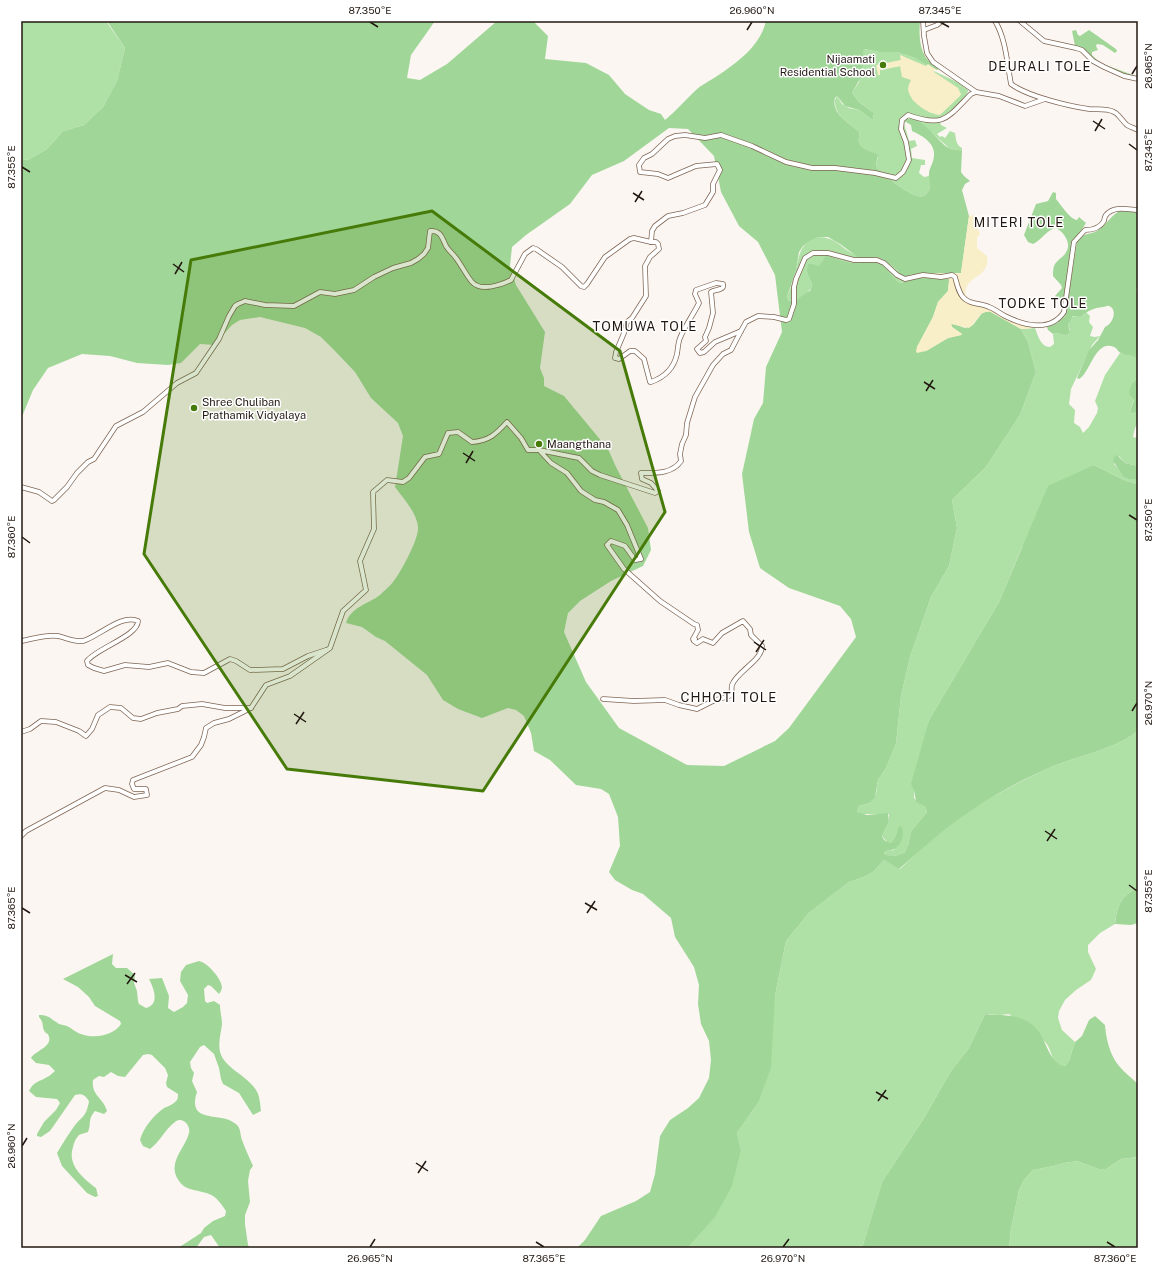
<svg xmlns="http://www.w3.org/2000/svg" width="1159" height="1269" font-family="'Public Sans',sans-serif">
  <style>
    .green { fill: #afe1a7 }
    .forest { fill: #a0d798; fill-rule: evenodd }
    .sand { fill: #f8eec8 }
    .lines { fill: none; stroke-linecap: round; stroke-linejoin: round }
    .minor-casing { stroke: #7e6554; stroke-width: 5.5 }
    .minor { stroke: #fff; stroke-width: 4 }
    .marked { fill: #477b09; fill-opacity: 0.2; stroke: #477b09; stroke-width: 3; stroke-linejoin: round }
    .ticks { fill: none; stroke: #221811; stroke-width: 1.5 }
    .poi-dot { fill: #477b09; stroke: #fff; stroke-width: 1.5 }
    .labels { text-anchor: middle; stroke-width: 3; stroke-linejoin: round; paint-order: stroke }
    .poi-label { font-size: 11px; fill: #221811; stroke: #fff; text-anchor: start }
    .quarter-label { font-size: 13px; letter-spacing: 1px; fill: #221811; stroke: #fff }
    .neatline { fill: none; stroke: #221811; stroke-width: 1.5 }
    .ticks-label { font-size: 10px; text-anchor: middle; fill: #221811 }
  </style>
  <rect width="100%" height="100%" fill="#fcf6f2"/>
  <g class="green">
    <path d="M21 21H106L125 48 117 81 103 107 84 125 63 131 47 149 28 160 21 159Z"/>
    <path d="M864 49 879 52H897L915 58 928 64 926 67 900 55 901 60 879 70 900 66 911 80 912 99 921 107 931 113 934 71 957 82 968 90C967 104 949 113 939 120L941 125 947 128 937 134 940 137 942 136 945 138 950 131 955 133C956 139 956 145 962 148V151L949 148 921 123 911 118H907L906 120V122L904 123 909 141 915 140 917 146 911 149 912 158 925 160V165H921L919 173 924 177 929 176C931 185 931 190 924 196 913 200 886 176 877 168L876 164 878 157C873 151 861 150 859 142 858 138 860 136 859 132 849 122 834 116 835 100L837 96 842 104 849 108 859 110 871 119H873L874 113 859 102 852 93 859 82Z"/>
    <path d="M818 237C837 237 841 249 856 255 865 259 875 255 883 259 887 261 890 264 893 267 898 271 902 274 908 277L912 274 930 273 901 283C891 279 887 268 875 262 869 260 862 263 856 263 846 263 836 258 826 255L819 267 815 265 809 276 812 285C810 294 798 301 789 301L787 297C791 288 794 278 796 269 800 252 800 244 818 237Z"/>
    <path d="M1086 312 1090 316 1089 322 1093 327 1090 336 1095 337 1100 336 1092 345 1071 389 1069 404 1075 410 1074 423 1080 427 1083 433 1089 427 1097 413 1098 408 1095 401 1105 375 1120 353 1133 355 1138 359V378L1133 382 1130 396 1134 399 1130 411 1136 412 1138 409V422L1135 428 1133 437 1137 438 1138 436V466L1125 463 1119 456 1114 464 1128 479H1138V484L1126 481 1094 465 1022 547 999 602 929 720 914 790V798L918 803H922L926 808 927 812 911 831 908 845 905 852C898 856 889 859 884 852L886 851 894 850 898 827 897 833 892 842H887L882 836 889 822V814H861L857 812 859 806 870 803 876 794 878 780 886 768 896 744 901 696 910 657 931 597 949 566 957 528 952 500 986 467 1020 415 1036 372 1028 342 1021 329 1035 328C1038 336 1041 347 1050 347L1054 344 1053 334 1057 333 1066 336 1068 334 1070 330 1068 324C1072 314 1074 317 1084 315Z"/>
    <path d="M1138 730V888C1120 896 1117 906 1115 924L1100 933 1088 945V952L1096 969 1091 980 1076 990 1065 1000 1059 1011 1058 1018 1062 1030 1075 1042 1069 1061 1067 1066C1048 1064 1054 1051 1045 1042 1034 1031 1020 1023 1009 1014L1000 1015 985 1014 969 1048 951 1071 924 1118 882 1182 862 1248H687L741 1150 737 1133 758 1103 775 996 786 941 809 913 849 882 864 877 873 872 884 860 900 869C914 856 928 842 943 830 974 806 1013 784 1049 768 1071 758 1123 747 1138 730Z"/>
    <path d="M1138 1157V1248H1009L1011 1229 1019 1190 1024 1180 1033 1170 1054 1166 1064 1163 1077 1161 1098 1169H1106L1121 1159Z"/>
  </g>
  <g class="forest">
    <path d="M107 21H435L411 55 407 78 420 80 447 64 497 21H533L548 36 545 59 586 63 609 75 625 94 649 110 661 114 665 120C676 111 685 100 696 90 701 85 708 82 714 78 735 64 760 47 766 21H920C919 34 919 51 929 61 932 64 937 66 939 69L937 70 915 58 897 52H879L864 49 861 77 852 93 859 102 874 113 873 119H871L859 110 845 106 837 96 835 98C831 114 849 122 859 132 860 136 858 138 859 142 861 150 872 151 878 155L876 164 877 168C886 176 913 200 924 196 934 187 928 184 929 173 929 169 932 165 933 161 938 145 925 137 912 131L911 125 906 122V119C921 113 939 144 949 148 953 150 958 149 962 151L961 172 964 176 970 181 965 184 962 190 969 216 961 273 912 274 906 278 901 275 897 270 883 259 876 257 859 258 840 244 828 237H818L810 241 803 246 799 252 796 270 787 297 789 301C798 302 802 294 810 291L812 285 807 271 808 264H811L819 266 826 255C836 258 846 263 856 263 863 262 871 260 878 263 888 267 891 279 901 283L922 276 949 279V281L948 291 938 302 933 317 917 347 926 351 948 338 961 335 962 334 952 327 951 324H954L965 328 973 325 982 313 989 311 1021 329 1028 342 1036 372 1020 415 986 467 952 500 957 528 949 566 931 597 910 657 901 696 896 744 886 768 878 780 875 797 870 803 859 806 857 812 867 815 888 813 889 822 882 836C884 841 887 843 892 842L897 833 899 826 902 827C905 839 899 851 886 851L884 853C890 858 898 856 905 852L908 845 911 831 927 812C926 804 921 805 916 802L914 790 911 784 929 720 999 602 1048 486 1094 465 1126 481 1138 484V730C1123 747 1071 758 1049 768 1012 784 975 806 943 831 928 843 914 856 899 869L884 860 873 872 864 877 849 882 809 913 786 941 775 996 771 1068 758 1103 737 1133 741 1150 732 1186 715 1217 687 1248H577L585 1240 601 1216 636 1201 650 1192 655 1174 660 1136 670 1120 688 1108 699 1098 709 1078 711 1060 709 1041 701 1024 698 1004 699 985 694 967 675 937 671 918 643 894 632 890 615 880 609 872 620 846 618 817 609 794 601 789 576 785 550 760 534 751 531 733 524 716 516 710 508 708 482 718 458 709 443 700 427 675 385 641 376 637 362 627 346 623C351 607 368 604 380 595 384 591 390 586 393 582 401 572 419 539 418 527 417 513 403 498 395 487L403 436 398 423 371 398 355 372 335 351 321 337 305 328 260 317 240 320 232 325 214 345 200 344 181 363 168 365 137 363 110 356 82 354 48 368 33 390 21 419V159L28 160 47 149 63 131 84 125 103 107 117 81 125 48ZM669 128 688 129 714 156 721 192 739 226 758 242 775 275 782 332 766 367 763 403 754 419 742 474 749 532 760 568 789 588 840 606 851 619 856 637 789 728 775 741 724 766 687 765 619 728 586 682 564 632 568 613 580 601 611 581 643 566 651 550 648 528 616 467 608 449 564 396 544 386V378L540 368 545 332 516 285 510 266 512 247 526 235 570 204 592 175 624 161Z"/>
    <path d="M1076 30 1078 35 1080 36 1089 30 1116 49 1117 51 1115 53 1103 45 1097 44 1096 46 1098 50 1092 52V55L1100 63 1133 75 1132 77 1098 63 1075 46 1072 31Z"/>
    <path d="M1053 192 1056 193V199C1061 205 1070 219 1077 220L1079 217 1086 223 1077 237 1065 298 1062 300H1058L1055 296 1062 288 1061 285 1053 276C1053 272 1053 267 1055 264 1058 259 1064 257 1066 252 1072 244 1064 232 1056 228 1046 230 1042 240 1033 244L1028 242 1024 235 1036 204 1048 201Z"/>
    <path d="M1119 211H1135L1138 214V287L1136 290 1138 292V360C1133 353 1127 356 1121 353 1118 352 1117 348 1114 347 1095 339 1090 374 1079 379L1077 378 1089 350 1098 340 1105 327C1113 324 1118 309 1109 306 1106 305 1106 307 1103 307 1094 308 1089 310 1082 316H1073L1068 324 1070 332 1066 336 1057 333 1053 334 1048 330 1047 327 1057 323 1065 316 1077 242C1087 231 1086 236 1097 231 1104 227 1110 217 1119 211Z"/>
    <path d="M1138 378V409L1136 412 1132 413 1130 411 1134 400 1130 396 1129 391 1133 382Z"/>
    <path d="M1117 455 1125 463 1138 466V479H1128L1123 476 1113 461 1114 457Z"/>
    <path d="M1138 888V923L1131 925 1115 924C1117 906 1120 896 1138 888Z"/>
    <path d="M113 954 112 964 116 968H127L135 975 134 983 137 991 138 1001 139 1004 146 1008C160 1004 154 989 149 979L162 978 169 996 168 1008 174 1012 183 1007 187 1003 188 995 180 981 181 972 186 965 199 961C208 963 222 979 222 988 221 991 220 993 219 994L211 986 208 985 204 989 205 1001 207 1003 214 1001 220 1005C220 1011 222 1018 222 1024 221 1033 218 1042 220 1052 225 1069 247 1075 256 1090 260 1096 260 1104 261 1111L253 1115 239 1093 223 1084 221 1079 219 1068 214 1054 204 1045 200 1047 190 1062 191 1068 194 1073 192 1081 197 1092C186 1126 223 1110 237 1125 241 1129 240 1135 242 1140 245 1148 249 1157 253 1166L250 1170 248 1181 250 1202 245 1215V1224L248 1245 250 1248H220L211 1235 204 1237 196 1248H178L201 1233 204 1228 213 1221 225 1216 226 1211C222 1205 217 1197 209 1194 200 1190 185 1191 179 1181 166 1163 185 1149 189 1133 191 1125 182 1116 175 1122 165 1129 160 1142 150 1149L143 1146 140 1140C143 1128 154 1115 164 1108 168 1106 172 1105 175 1102 178 1100 178 1097 178 1094L167 1087 166 1083 168 1075 165 1068 152 1055 148 1054 143 1055 125 1077 118 1076 111 1072 104 1077 99 1076 93 1080C91 1096 104 1098 107 1111L104 1114 95 1111C87 1121 92 1122 88 1132 85 1133 81 1134 79 1135 76 1138 74 1142 73 1147 67 1165 83 1178 96 1188L98 1196 95 1197 87 1193 62 1166 57 1153C62 1145 67 1136 73 1128 81 1116 86 1119 89 1101 85 1095 82 1093 75 1095L50 1131 41 1137 37 1136V1134L44 1122 56 1110 60 1103 57 1099 36 1097 29 1091C34 1081 39 1082 47 1077 50 1076 52 1073 55 1071L49 1065 36 1063 31 1058C35 1051 52 1047 49 1037 48 1032 47 1035 45 1032 41 1026 45 1024 39 1017V1015C48 1014 52 1020 59 1024 61 1025 65 1025 67 1026 72 1028 76 1033 81 1034 94 1039 113 1036 121 1024L120 1021 95 1006 89 997 78 987 63 979Z"/>
    <path d="M985 1014C1002 1016 1021 1013 1035 1027 1047 1039 1048 1064 1066 1066L1069 1061 1075 1042 1082 1036 1089 1020 1095 1016 1105 1025C1106 1039 1110 1055 1119 1066 1125 1073 1132 1078 1138 1084V1157L1121 1159 1106 1169H1098L1077 1161 1064 1163 1054 1166 1033 1170 1024 1180 1019 1190 1011 1229 1009 1248H862L882 1182 924 1118 951 1071 969 1048Z"/>
  </g>
  <g class="sand">
    <path d="M900 55 926 66 928 64 935 69 934 72 958 88 961 94 960 96 940 115C929 114 913 104 909 93 907 88 909 84 911 80L902 77 900 66 880 70V75H878L876 65 901 60Z"/>
    <path d="M974 215 980 235 977 237V248L987 256C991 280 961 274 966 298L1024 323 1033 324 1035 328 1021 329 991 312C978 310 977 323 969 328L951 324 952 327 962 334 961 335 948 338 926 351 917 353 916 351 917 347 933 317 938 302 948 291 949 281V279L934 278 927 275C933 271 952 275 961 273L969 216Z"/>
  </g>
  <g class="lines">
    <defs>
      <g id="minor">
        <path d="M923 21 924 36 927 53 933 62 976 92 999 96 1025 106 1045 99"/>
        <path d="M995 21C1006 39 1007 63 1011 84 1027 96 1068 106 1089 109 1098 110 1106 108 1114 112 1119 114 1122 121 1127 125 1130 127 1134 128 1138 130"/>
        <path d="M1020 21 1044 41 1076 48 1082 50 1093 61 1104 67 1124 76 1138 79"/>
        <path d="M924 30 937 25 942 21"/>
        <path d="M741 331 746 322 758 316 774 317 786 320 789 319 794 304V287L796 279 805 258 813 253H828L854 260H877L884 263 897 275 905 279 923 275 941 277 952 275 955 277C957 284 959 295 965 299 972 305 981 303 989 307 995 309 999 313 1005 316 1023 325 1050 333 1064 312L1074 242 1085 230C1093 230 1100 228 1104 221 1104 220 1105 216 1106 215 1113 206 1126 209 1136 210L1138 211"/>
        <path d="M21 487 39 492 52 501 54 500 67 487 77 473 88 462 94 459 116 426 143 412 177 383 196 373 219 339 229 316 235 306 238 304 245 301 265 305 294 306 320 292 335 294 354 290 374 277 393 268 411 263 418 259 424 254 428 248 430 231C441 230 442 238 446 246 449 251 453 254 456 258 462 266 466 275 472 282 481 292 501 285 511 280L525 254 533 248 536 249 562 267 581 286 584 287 587 284 605 257 630 239 634 238 651 242"/>
        <path d="M21 641C33 639 46 634 58 636 67 638 74 642 83 641 98 637 122 613 138 621 138 636 97 648 87 661L88 665 94 668 104 671 125 665 149 667 168 663 191 672 204 673 230 659 236 661 250 670 283 669 308 656 326 650"/>
        <path d="M603 699 634 701 665 700 679 705 697 709 713 701 732 695C732 692 731 688 732 685 737 671 762 661 762 646L751 635 750 629 743 621 722 633 713 643 703 639 697 643 694 641 695 639H693L698 630 697 625 694 624 660 601 624 569 607 545 611 541 625 546 635 560 641 559 627 525 618 510 604 502 595 500 581 491 567 473 551 463 539 450 579 458 592 471 600 475 655 493 658 491 651 483 642 479 641 473C656 473 672 474 681 461L680 454 682 444 686 435 687 423 695 397 713 365 723 354 731 350 741 331 715 342 704 352 700 353 697 349 706 341 705 337 709 328 713 313 711 292C715 289 720 291 723 287V284L716 283 696 290 695 294 699 303C693 315 685 326 680 338 678 343 678 348 677 354 674 368 665 377 651 382H650L644 359 635 351H630L619 359 615 358 616 352 624 333 627 322 632 318 646 296 645 266 650 257 659 249 658 244 656 242H651L652 231 655 226 668 216 683 213 705 205 713 192V184L720 170 717 164 696 166 668 178 658 174 640 172 639 165 644 158 652 154 668 139 675 136 685 135 705 138 721 135 752 146 786 162 812 168H835L875 173 896 178 903 172 909 160 906 142 901 129 902 120 908 115C944 128 947 118 971 94L976 92"/>
        <path d="M21 732 30 729 41 721 56 722 79 731 86 736 92 729 98 715 110 707 121 708 133 718 141 719 157 713 178 709 182 706 202 704 225 708H251"/>
        <path d="M21 836 26 831 105 788 119 790 134 797 147 795 146 789H134L132 784 133 780 192 757 201 745 204 737 206 728 214 723 229 719 251 708 266 685 290 676 330 648 343 611 366 590 360 561 374 529 373 492 387 480 403 482 409 478 425 457 439 454 448 433 458 432 472 442C489 441 496 434 507 422L521 438 528 450H539"/>
      </g>
    </defs>
    <use href="#minor" class="minor-casing"/>
    <use href="#minor" class="minor"/>
  </g>
  <path class="marked" d="M432 211 620 351 665 512 483 791 287 769 144 554 191 260Z"/>
  <path class="ticks" d="M370 22 378 27M940 22 949 27M747 30 752 22M1132 74 1137 66M1093 121 1105 129M1095 131 1102 119M1129 144 1137 150M22 167 30 172M633 193 644 200M635 202 642 191M173 264 184 272M175 274 182 262M924 382 935 389M926 391 933 380M463 453 475 461M466 463 473 451M1129 515 1137 520M22 537 30 543M754 642 766 650M756 652 764 640M1132 711 1137 703M294 714 306 722M296 724 304 712M1045 831 1057 839M1047 841 1055 829M1129 885 1137 891M585 903 597 910M22 908 30 913M587 913 595 901M125 975 137 982M127 984 135 973M876 1092 888 1099M878 1101 886 1090M22 1146 27 1138M416 1163 428 1171M418 1173 426 1161M536 1242 544 1247M1107 1242 1115 1247M370 1247 375 1239M783 1247 789 1239"/>
  <g class="poi-dot">
    <circle cx="883" cy="65" r="4"/>
    <circle cx="194" cy="408" r="4"/>
    <circle cx="539" cy="444" r="4"/>
  </g>
  <g class="labels">
    <g class="poi-label">
      <text x="875" y="63" text-anchor="end">Nijaamati<tspan x="875" dy="13">Residential School</tspan></text>
      <text x="202" y="406">Shree Chuliban<tspan x="202" dy="13">Prathamik Vidyalaya</tspan></text>
      <text x="547" y="448">Maangthana</text>
    </g>
    <g class="quarter-label">
      <text x="1040" y="71">DEURALI TOLE</text>
      <text x="1019" y="227">MITERI TOLE</text>
      <text x="1043" y="308">TODKE TOLE</text>
      <text x="645" y="331">TOMUWA TOLE</text>
      <text x="729" y="702">CHHOTI TOLE</text>
    </g>
  </g>
  <rect width="1159" height="1269" fill="none" stroke="#ffffff" stroke-width="44"/>
  <rect x="22" y="22" width="1115" height="1225" class="neatline"/>
  <g class="ticks-label">
    <text x="370" y="14">87.350°E</text>
    <text x="752" y="14">26.960°N</text>
    <text x="940" y="14">87.345°E</text>
    <text transform="translate(1148 66) rotate(-90)" y="4">26.965°N</text>
    <text transform="translate(1148 150) rotate(-90)" y="4">87.345°E</text>
    <text transform="translate(11 167) rotate(-90)" y="4">87.355°E</text>
    <text transform="translate(1148 520) rotate(-90)" y="4">87.350°E</text>
    <text transform="translate(11 537) rotate(-90)" y="4">87.360°E</text>
    <text transform="translate(1148 703) rotate(-90)" y="4">26.970°N</text>
    <text transform="translate(1148 891) rotate(-90)" y="4">87.355°E</text>
    <text transform="translate(11 908) rotate(-90)" y="4">87.365°E</text>
    <text transform="translate(11 1146) rotate(-90)" y="4">26.960°N</text>
    <text x="370" y="1262">26.965°N</text>
    <text x="544" y="1262">87.365°E</text>
    <text x="783" y="1262">26.970°N</text>
    <text x="1115" y="1262">87.360°E</text>
  </g>
</svg>
